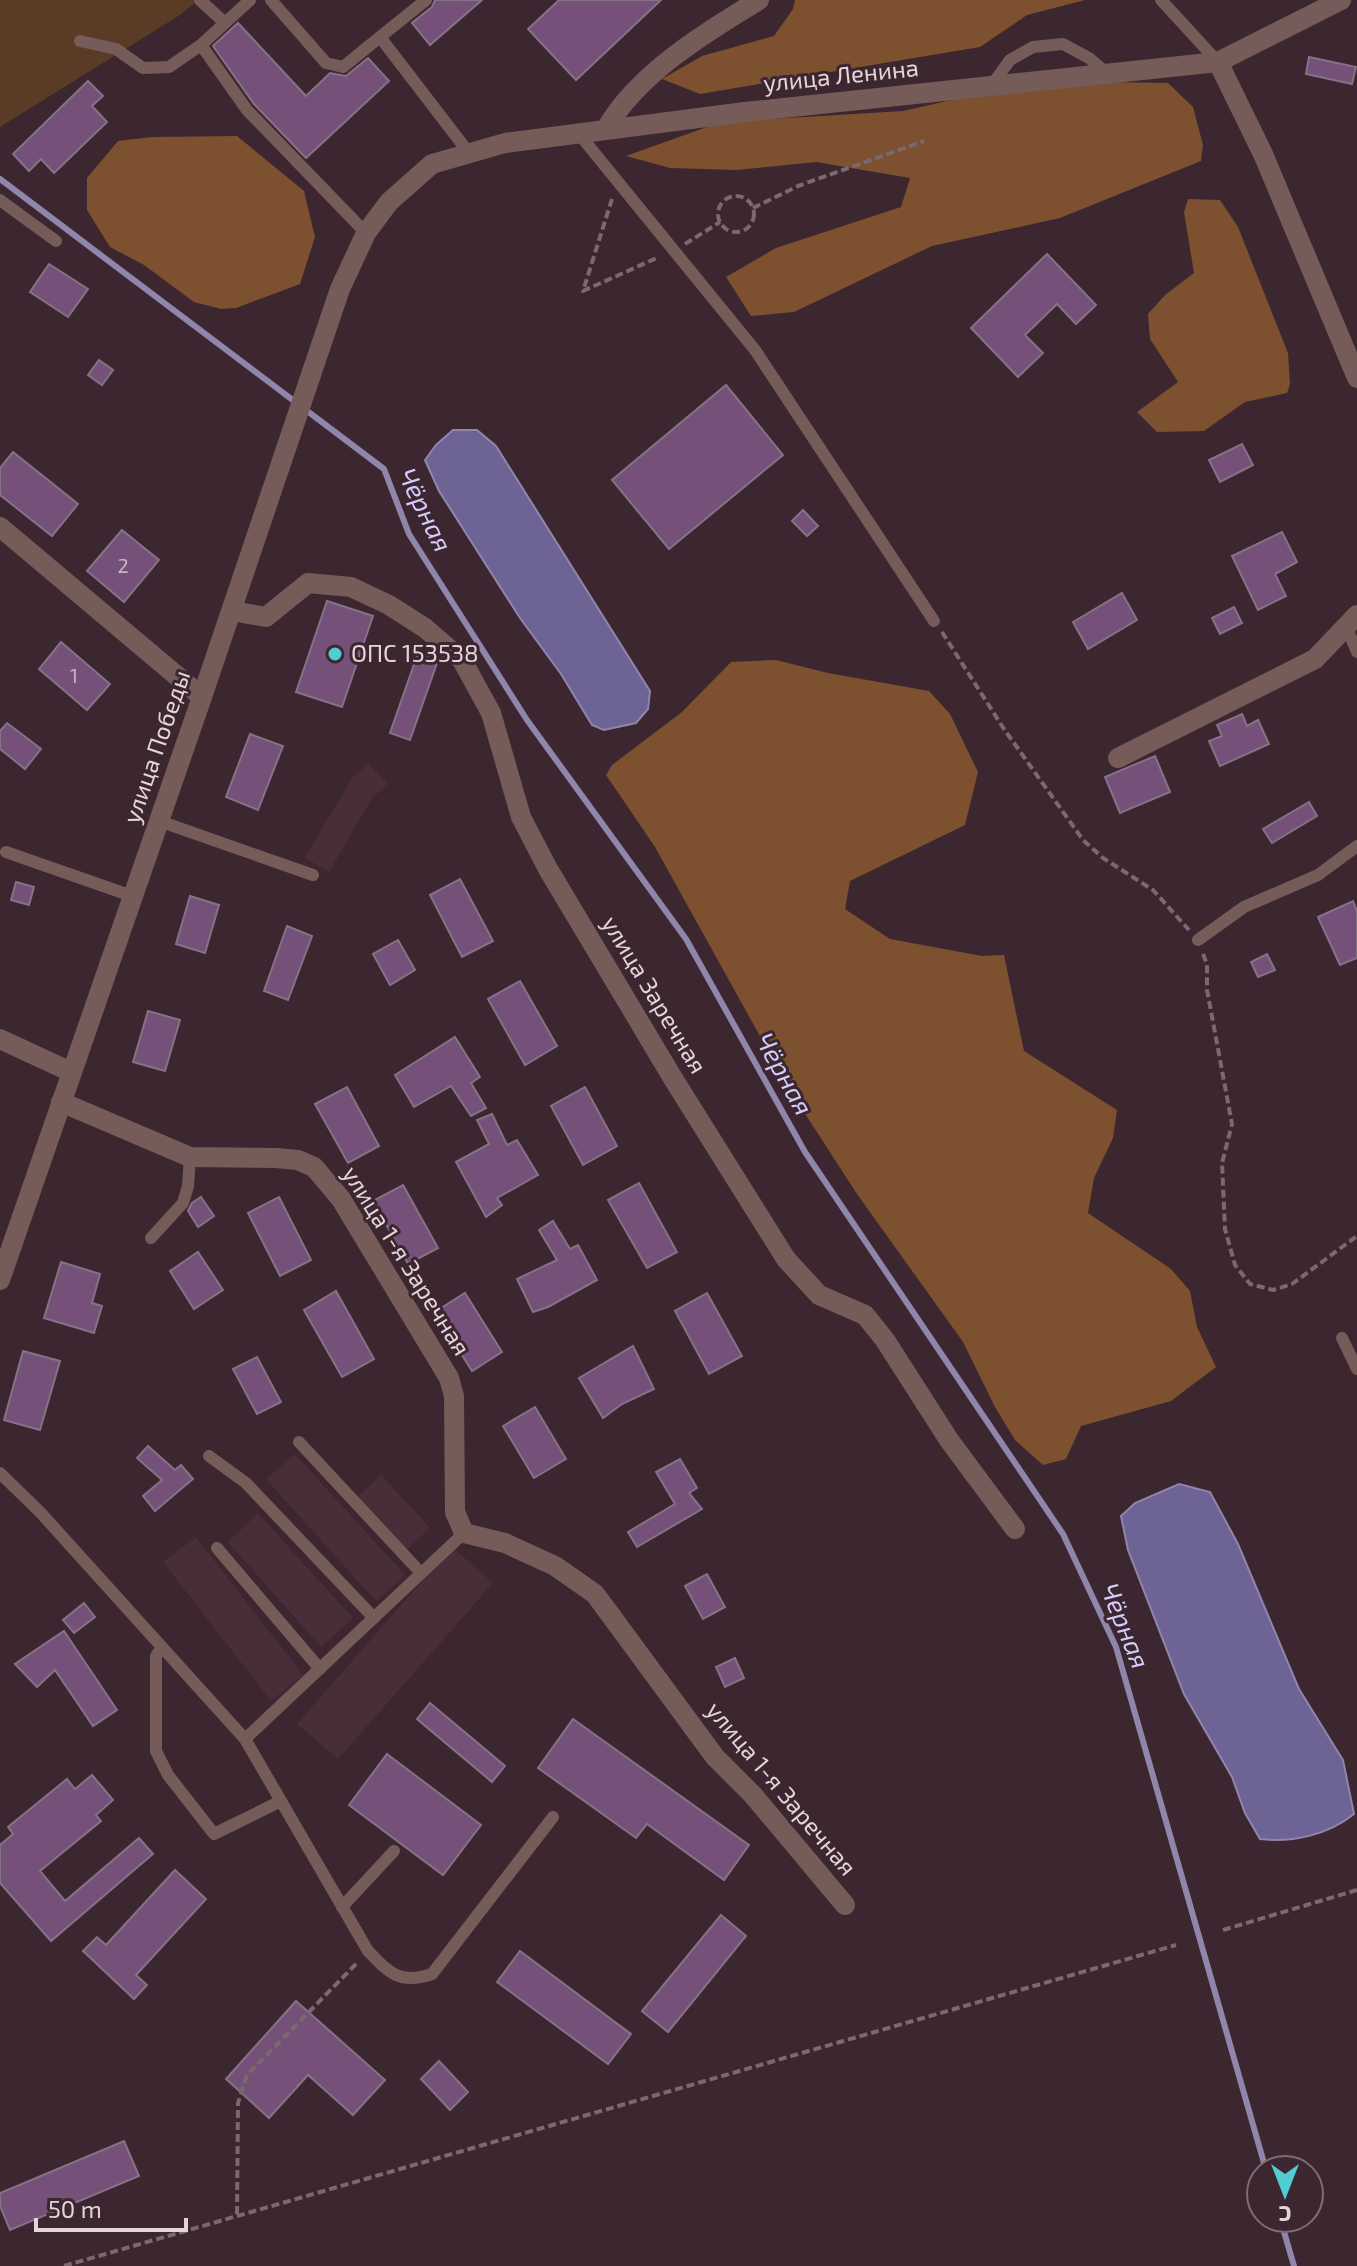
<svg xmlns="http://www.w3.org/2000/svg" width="1357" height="2266" font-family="'Exo 2',sans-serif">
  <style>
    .built { fill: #492d39 }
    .green { fill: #593b26 }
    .forest { fill: #7d502f }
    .water { fill: #6d6395; stroke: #9085aa; stroke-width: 2 }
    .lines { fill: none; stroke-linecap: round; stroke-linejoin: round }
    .stream { stroke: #9085aa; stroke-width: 6 }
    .building { fill: #755079; stroke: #847386; stroke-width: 2 }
    .path { stroke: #7b6870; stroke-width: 4; stroke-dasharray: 8 4; stroke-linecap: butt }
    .service { stroke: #765c59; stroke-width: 12 }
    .minor { stroke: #765c59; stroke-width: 20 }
    .tertiary { stroke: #765c59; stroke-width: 20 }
    .poi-dot { fill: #51ccd2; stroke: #3c2730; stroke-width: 3 }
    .labels { text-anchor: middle; stroke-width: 6; stroke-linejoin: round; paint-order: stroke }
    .number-label { font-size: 20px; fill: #c8b4c2 }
    .street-label { font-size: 24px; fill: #e3d5da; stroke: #3c2730 }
    .poi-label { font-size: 24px; fill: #e3d5da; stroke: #3c2730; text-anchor: start }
    .water-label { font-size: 26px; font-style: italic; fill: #d4ccfb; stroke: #3c2730 }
  </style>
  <rect width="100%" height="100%" fill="#3c2730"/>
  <g class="built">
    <path d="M368 764 388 784 372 798 329 872 305 858 352 778Z"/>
    <path d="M295 1454 405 1575 376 1601 266 1479Z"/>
    <path d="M381 1475 430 1528 404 1552 355 1499Z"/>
    <path d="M258 1513 353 1618 321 1647 228 1542Z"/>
    <path d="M196 1537 303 1675 271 1701 163 1562Z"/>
    <path d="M452 1547 493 1583 338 1759 297 1724Z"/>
  </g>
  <path class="green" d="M0 0H198L180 15 0 127Z"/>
  <g class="forest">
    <path d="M795 0H1085L1027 15 980 47 700 94 662 79 702 56 774 36 793 9Z"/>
    <path d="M1099 82 1168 83 1193 107 1203 145 1201 161 1060 218 932 246 794 312 751 316 726 277 776 248 901 207 910 178 816 162 737 170 670 168 626 156 721 122 903 111 956 99Z"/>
    <path d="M237 136 304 191 315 237 300 284 236 308 221 309 194 302 144 265 110 247 87 210V178L118 141 152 137Z"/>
    <path d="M1188 199 1220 200 1238 227 1288 353 1290 384 1287 393 1245 402 1204 431 1157 432 1137 412 1178 382 1150 339 1148 314 1165 295 1194 273 1184 212Z"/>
    <path d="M776 660 828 673 929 691 950 714 978 772 965 825 850 881 845 909 890 939 982 956 1004 955 1024 1051 1117 1110 1113 1138 1094 1178 1088 1213 1171 1269 1190 1291 1197 1327 1216 1367 1171 1401 1081 1426 1066 1459 1043 1465 1015 1440 995 1407 963 1342 857 1194 791 1092 655 847 606 775 612 765 682 712 731 662Z"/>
  </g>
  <g class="water">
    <path d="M453 430H477L496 446 650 691 648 709 636 723 604 730 592 725 561 674 520 618 439 491 425 460 436 445Z"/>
    <path d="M1179 1484 1210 1492 1238 1544 1299 1689 1343 1760 1354 1814C1328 1835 1292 1843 1260 1839L1245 1813 1232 1777 1184 1694 1128 1550 1121 1516 1135 1503Z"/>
  </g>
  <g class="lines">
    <g class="stream">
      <path d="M0 179 384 469 409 534 527 720 686 939 805 1152 1063 1534 1116 1647 1266 2170"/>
      <path d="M1280 2218 1294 2266"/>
    </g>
  </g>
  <g class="building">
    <path d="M435 0H482L430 45 412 23 432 7Z"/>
    <path d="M559 0H661L576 80 528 29Z"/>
    <path d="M238 23 306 96 330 73 346 76 368 58 389 81 306 158 254 104 213 46Z"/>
    <path d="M1309 57 1356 67 1352 84 1306 74Z"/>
    <path d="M88 81 103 96 92 106 107 122 54 173 41 159 29 171 13 154Z"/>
    <path d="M1047 254 1096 305 1076 324 1057 304 1025 335 1043 353 1018 377 971 328Z"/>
    <path d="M49 264 88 289 68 317 30 292Z"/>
    <path d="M99 360 113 370 102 385 88 375Z"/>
    <path d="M726 385 783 455 669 549 612 480Z"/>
    <path d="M1242 444 1253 465 1220 482 1209 460Z"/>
    <path d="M13 452 78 504 52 536 0 495V468Z"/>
    <path d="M803 510 818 526 807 536 792 521Z"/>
    <path d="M122 530 159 560 124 602 87 571Z"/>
    <path d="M1282 532 1297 562 1275 574 1286 596 1258 610 1232 556Z"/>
    <path d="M1122 593 1137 620 1088 649 1073 622Z"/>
    <path d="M327 601 373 616 342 707 296 692Z"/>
    <path d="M1234 607 1242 623 1220 634 1212 618Z"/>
    <path d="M61 642 110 684 87 710 39 669Z"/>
    <path d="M418 653 438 660 410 740 390 733Z"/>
    <path d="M1242 714 1247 726 1258 720 1269 744 1220 766 1209 741 1222 736 1217 725Z"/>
    <path d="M7 723 41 749 25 769 0 749V731Z"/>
    <path d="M250 734 283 746 258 810 226 797Z"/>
    <path d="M1155 756 1170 792 1120 813 1105 777Z"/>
    <path d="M1309 802 1317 816 1272 843 1263 829Z"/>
    <path d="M460 879 493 941 462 957 430 895Z"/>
    <path d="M16 882 34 887 29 905 11 900Z"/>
    <path d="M190 896 219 905 205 953 176 944Z"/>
    <path d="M1353 901 1357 911V958L1340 965 1318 917Z"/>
    <path d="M287 926 312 936 288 1000 264 991Z"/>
    <path d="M398 940 415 970 390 985 373 954Z"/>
    <path d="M1267 954 1275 970 1258 977 1251 962Z"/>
    <path d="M520 981 557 1046 525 1065 488 999Z"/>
    <path d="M148 1011 180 1020 165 1071 133 1062Z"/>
    <path d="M455 1037 480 1077 471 1083 486 1108 471 1116 451 1086 414 1107 395 1075Z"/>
    <path d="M347 1087 379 1146 348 1163 315 1104Z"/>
    <path d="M585 1087 617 1146 583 1165 551 1106Z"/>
    <path d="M492 1114 507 1145 517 1140 538 1175 497 1198 502 1205 486 1217 456 1162 489 1144 477 1120Z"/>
    <path d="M639 1183 677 1252 647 1268 608 1200Z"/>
    <path d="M403 1185 438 1248 408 1264 373 1201Z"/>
    <path d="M201 1197 214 1216 198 1227 188 1211 192 1203Z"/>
    <path d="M279 1197 311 1260 280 1276 248 1213Z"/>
    <path d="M553 1221 570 1249 578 1245 597 1280 548 1307 533 1312 517 1279 557 1260 539 1230Z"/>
    <path d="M198 1252 223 1290 194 1309 170 1271Z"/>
    <path d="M61 1262 100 1274 92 1303 102 1306 94 1333 44 1318Z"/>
    <path d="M336 1291 374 1359 342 1377 304 1310Z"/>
    <path d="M465 1293 502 1352 472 1371 435 1312Z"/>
    <path d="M707 1293 742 1356 709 1374 675 1311Z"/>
    <path d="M633 1346 654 1389 622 1404 603 1418 579 1378Z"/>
    <path d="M23 1351 60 1361 40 1430 4 1420Z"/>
    <path d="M257 1357 281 1402 257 1414 233 1369Z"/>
    <path d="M535 1407 566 1459 534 1478 503 1426Z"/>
    <path d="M148 1446 175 1470 181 1465 193 1479 155 1511 143 1496 162 1480 137 1458Z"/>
    <path d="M680 1459 697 1488 689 1493 702 1509 637 1547 628 1532 675 1504 656 1472Z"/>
    <path d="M707 1574 725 1607 703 1619 685 1586Z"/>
    <path d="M84 1603 95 1617 74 1633 63 1620Z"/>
    <path d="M64 1631 117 1710 93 1726 55 1670 37 1687 15 1664Z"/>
    <path d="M735 1658 744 1678 725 1687 716 1667Z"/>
    <path d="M430 1703 505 1766 492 1782 417 1719Z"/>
    <path d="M573 1719 749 1845 724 1880 647 1824 636 1838 538 1768Z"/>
    <path d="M387 1754 481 1825 443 1875 349 1805Z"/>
    <path d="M92 1775 113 1800 96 1815 101 1821 40 1871 65 1901 139 1838 153 1854 51 1941 0 1883V1845L13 1834 8 1827 67 1779 75 1789Z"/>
    <path d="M175 1870 206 1899 136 1975 147 1985 134 1999 83 1951 97 1937 106 1945Z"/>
    <path d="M721 1915 746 1936 668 2032 642 2011Z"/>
    <path d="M520 1951 631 2034 608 2064 497 1982Z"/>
    <path d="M296 2001 385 2080 353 2115 308 2075 269 2118 226 2079Z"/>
    <path d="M439 2061 468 2092 450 2110 421 2079Z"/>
    <path d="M124 2141 139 2176 10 2230 0 2206V2193Z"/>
  </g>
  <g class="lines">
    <g class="path">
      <circle cx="736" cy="214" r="18"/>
      <path d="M612 199 583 291 659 257"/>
      <path d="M753 208 798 186 924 141"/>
      <path d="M685 244 720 222"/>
      <path d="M942 632 1004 729 1083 840 1103 858 1153 890 1189 930"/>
      <path d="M1203 954 1207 964V990L1232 1124 1222 1163 1225 1229 1235 1265 1250 1284 1273 1290 1292 1284 1357 1236"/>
      <path d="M1223 1930 1357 1890"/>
      <path d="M237 2214 238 2103 247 2075 358 1962"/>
      <path d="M64 2266 1176 1945"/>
    </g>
    <g class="service">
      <path d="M200 0 225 23"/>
      <path d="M271 0 326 63 343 67 380 37 469 153"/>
      <path d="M1161 0 1218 62"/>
      <path d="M380 37 426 0"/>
      <path d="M80 41 116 49 143 68 169 67 201 45 250 0"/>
      <path d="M201 45 247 110 366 233"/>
      <path d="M991 86 1010 60 1033 47 1063 44 1089 58 1108 74"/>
      <path d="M579 134 755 350 934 621"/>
      <path d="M0 200 56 241"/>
      <path d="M1346 626 1357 652"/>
      <path d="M159 821 313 875"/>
      <path d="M6 852 132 896"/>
      <path d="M1198 940 1244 907 1318 875 1357 846"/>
      <path d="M151 1238 183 1203 188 1186 190 1157"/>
      <path d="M1342 1338 1357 1369"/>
      <path d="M299 1442 421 1573"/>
      <path d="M209 1456 246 1483 374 1618"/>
      <path d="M0 1473 40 1512 245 1739 368 1951C389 1973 400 1985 432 1974L553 1817"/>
      <path d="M217 1548 320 1669"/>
      <path d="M162 1647 156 1656V1751L168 1775 214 1834 281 1801"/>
      <path d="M245 1739 464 1533"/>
      <path d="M342 1907 394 1851"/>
    </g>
    <g class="minor">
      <path d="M1341 0 1218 62 1263 154 1357 378"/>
      <path d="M606 129C637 74 706 32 759 0"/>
      <path d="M0 527 202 697"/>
      <path d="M232 611 266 617 308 583 351 587 389 605 425 628 462 660 491 713 521 817 548 869 674 1080 786 1259 819 1295 865 1315 885 1340 949 1440 1015 1529"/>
      <path d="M1118 758 1315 659 1357 615"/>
      <path d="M0 1039 71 1072"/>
      <path d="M61 1102 190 1157 276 1158 298 1160 314 1167 341 1199 449 1378 454 1396 455 1512 464 1533 505 1543 555 1566 595 1594 715 1757 753 1795 845 1905"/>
    </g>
    <path class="tertiary" d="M0 1280 202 697 340 289 366 233 389 202 432 164 505 143 745 112 1218 62"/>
  </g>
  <circle class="poi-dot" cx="335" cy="654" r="8"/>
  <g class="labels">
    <g class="number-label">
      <text x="123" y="573">2</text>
      <text x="74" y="683">1</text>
    </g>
    <g class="street-label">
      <text transform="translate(841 76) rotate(-6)" y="8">улица Ленина</text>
      <text transform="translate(157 747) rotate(-71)" y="8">улица Победы</text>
      <text transform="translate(654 995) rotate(59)" y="8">улица Заречная</text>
      <text transform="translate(406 1261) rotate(58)" y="8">улица 1-я Заречная</text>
      <text transform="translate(781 1789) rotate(50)" y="8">улица 1-я Заречная</text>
    </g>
    <g class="poi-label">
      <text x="351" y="662">ОПС 153538</text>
    </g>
    <g class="water-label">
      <text transform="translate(425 510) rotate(64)" y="9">Чёрная</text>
      <text transform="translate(784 1074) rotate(61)" y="9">Чёрная</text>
      <text transform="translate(1125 1626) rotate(68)" y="9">Чёрная</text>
    </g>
  </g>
  <g transform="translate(1285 2194) rotate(180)"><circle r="38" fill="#3c2730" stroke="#7f6d74" stroke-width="2"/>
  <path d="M0-6L14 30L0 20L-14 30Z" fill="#51ccd2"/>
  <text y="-12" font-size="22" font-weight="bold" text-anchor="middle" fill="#e3d5da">С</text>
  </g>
  <path d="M36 2218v12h150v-12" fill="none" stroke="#e3d5da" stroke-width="4"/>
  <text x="48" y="2218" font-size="24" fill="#e3d5da" stroke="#3c2730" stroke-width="6" paint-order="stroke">50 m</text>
</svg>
